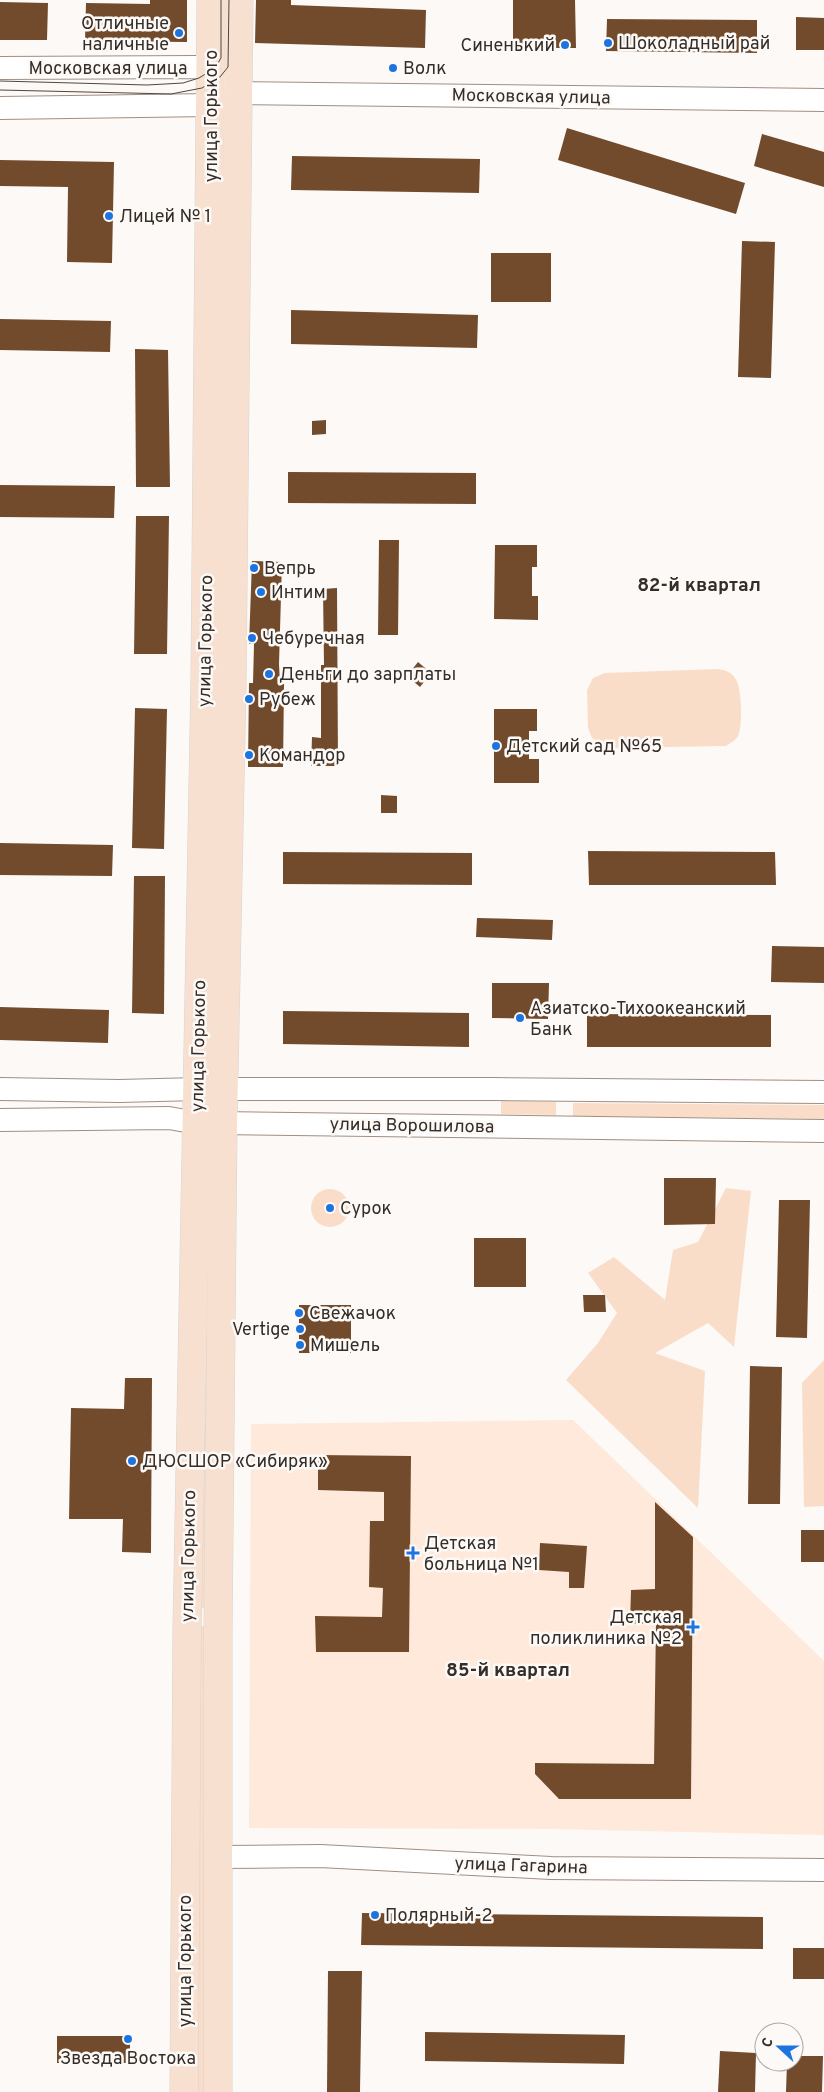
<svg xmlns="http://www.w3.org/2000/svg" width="824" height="2092" font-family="Overpass,sans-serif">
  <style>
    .built { fill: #fee9da }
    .green { fill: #faddc9 }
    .building { fill: #724b2d }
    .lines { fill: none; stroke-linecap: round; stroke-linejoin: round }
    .minor-casing { stroke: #a08e82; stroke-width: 24 }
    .major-casing { stroke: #d6d5d4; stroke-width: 29 }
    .minor { stroke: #fff; stroke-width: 22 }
    .major { stroke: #f7e0d0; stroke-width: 28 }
    .tram { stroke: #4e4742; stroke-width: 1 }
    .poi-dot { fill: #1c75df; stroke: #fdf9f6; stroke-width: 2 }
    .labels { text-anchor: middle; stroke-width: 5; stroke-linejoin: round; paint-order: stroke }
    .poi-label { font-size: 18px; fill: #342d28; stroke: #fdf9f6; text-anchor: start }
    .street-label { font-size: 18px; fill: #342d28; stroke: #fdf9f6 }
    .neighbourhood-label { font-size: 19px; font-weight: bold; fill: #342d28; stroke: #fdf9f6 }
  </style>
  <rect width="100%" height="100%" fill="#fdf9f6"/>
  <path class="built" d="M573 1420 824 1661V1835L552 1829 249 1828 251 1424Z"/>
  <g class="green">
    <path d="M718 669C725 670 731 672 735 678 742 687 743 726 738 736 736 740 730 743 726 746L606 748 592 738 588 728 587 690 593 678 605 673Z"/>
    <path d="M501 1101 556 1102V1115L501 1114Z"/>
    <path d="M573 1103 824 1105V1119L573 1116Z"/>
    <path d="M726 1188 751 1191 734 1347 708 1323 655 1353 705 1371 698 1508 566 1380 598 1343 617 1313 588 1273 614 1257 665 1300 673 1250 698 1242Z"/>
    <circle cx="330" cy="1208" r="19"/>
    <path d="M203 1316 212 1334 211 1608H196Z"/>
    <path d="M824 1360V1506L804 1507 802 1383Z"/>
    <path d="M197 1626H211L209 2092H194Z"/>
  </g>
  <g class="building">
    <path d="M150 0H187V42L85 41 86 3 150 4Z"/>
    <path d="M256 0H291V5L426 10 425 48 255 43Z"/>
    <path d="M513 0H575L576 48H513Z"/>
    <path d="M0 2 48 3 47 40H0Z"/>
    <path d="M796 17 824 18V50H796Z"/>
    <path d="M607 19 757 20V53L606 51Z"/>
    <path d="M567 128 745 183 736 214 558 160Z"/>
    <path d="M762 134 824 152V187L754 166Z"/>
    <path d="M292 156 480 159 479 193 291 190Z"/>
    <path d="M0 160 114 162 112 263 67 262 68 187 0 186Z"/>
    <path d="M742 241 775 242 771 378 738 377Z"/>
    <rect x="491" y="253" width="60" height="49"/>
    <path d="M291 310 478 315 477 348 291 344Z"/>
    <path d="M0 319 111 321 110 352 0 350Z"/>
    <path d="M135 349 168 350 170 487H136Z"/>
    <path d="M326 420V434L312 435V421Z"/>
    <path d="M288 472 476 473V504L288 503Z"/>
    <path d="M0 485 115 486 114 518 0 517Z"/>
    <path d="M136 516H169L167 654H134Z"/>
    <path d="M379 540H399L398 635H378Z"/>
    <path d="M495 545H537V567H532V596H538V620L494 619Z"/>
    <path d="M252 561 282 562 279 664 280 684H284L283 767H248L249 683H253L254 644H249Z"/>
    <path d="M337 588 338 766H311L312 737 321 738V665H324L323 589Z"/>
    <path d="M418 662 431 673 420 687 407 676Z"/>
    <path d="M135 708 167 709 164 849 132 848Z"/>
    <path d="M494 709H537V731H529V759H539V783H494Z"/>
    <path d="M381 795 397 796V813H381Z"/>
    <path d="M0 843 113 845 112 876 0 875Z"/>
    <path d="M588 851 775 852 776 885H589Z"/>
    <path d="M283 852 472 853V885L283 884Z"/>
    <path d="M134 876H165L164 1014 132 1013Z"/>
    <path d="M477 918 553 920 552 940 476 937Z"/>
    <path d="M772 946 824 947V983L771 982Z"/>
    <path d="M492 983H549L548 1019 492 1018Z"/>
    <path d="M0 1007 109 1010 108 1043 0 1040Z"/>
    <path d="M283 1011 469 1013V1047L283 1044Z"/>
    <path d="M587 1014 771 1015V1047H587Z"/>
    <path d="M664 1178H716L715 1224 664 1225Z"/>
    <path d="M779 1200H810L807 1338 776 1337Z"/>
    <rect x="474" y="1238" width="52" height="49"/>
    <path d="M583 1295H605L606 1312H584Z"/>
    <rect x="299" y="1305" width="52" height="48"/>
    <path d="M750 1366 782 1367 780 1504H748Z"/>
    <path d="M125 1378H152L151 1553 122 1552 123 1519H69L71 1408 124 1409Z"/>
    <path d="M318 1455 411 1456 409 1652H316L315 1616 382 1617 383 1588 369 1587 370 1521H384V1492L318 1490Z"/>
    <path d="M655 1502 693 1537 691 1799H559L535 1774V1763L654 1764 656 1623 630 1624 631 1590 655 1589Z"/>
    <rect x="801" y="1530" width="23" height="32"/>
    <path d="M540 1543 587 1546 584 1588H569V1572L539 1570Z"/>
    <path d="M362 1913 763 1917V1949L361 1945Z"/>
    <rect x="793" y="1948" width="31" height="31"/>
    <path d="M328 1971H362L360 2092H327Z"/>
    <path d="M425 2032 625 2035 624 2064 425 2061Z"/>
    <rect x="57" y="2036" width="73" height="27"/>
    <path d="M720 2051 756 2053 755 2092H718Z"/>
    <path d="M794 2056H823L822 2092H786L787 2062H794Z"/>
  </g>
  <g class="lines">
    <defs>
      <g id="minor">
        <path d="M0 68 198 67 211 71 222 80"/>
        <path d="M0 108 211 105 239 93 824 100"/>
        <path d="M0 1089 119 1091 198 1089H494L824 1092"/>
        <path d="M0 1120 169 1118 197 1123H216L824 1131"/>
        <path d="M218 1857 320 1856 551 1868 824 1870"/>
      </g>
      <g id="major">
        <path d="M184 2092 187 1630 205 680 211 0"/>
        <path d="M218 2092V1632L223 1123 232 681 239 0"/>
      </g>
    </defs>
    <use href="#minor" class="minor-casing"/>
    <use href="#major" class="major-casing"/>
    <use href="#minor" class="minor"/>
    <use href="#major" class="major"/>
    <g class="tram">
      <path d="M0 81 147 85 183 83 199 78 215 68 221 58V0"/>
      <path d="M0 90 171 94 202 88 220 77 228 67 229 0"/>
    </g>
  </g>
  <g class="poi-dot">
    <circle cx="179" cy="33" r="5"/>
    <circle cx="608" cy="43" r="5"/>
    <circle cx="565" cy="45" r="5"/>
    <circle cx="393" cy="68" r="5"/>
    <circle cx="109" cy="216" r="5"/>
    <circle cx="254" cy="568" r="5"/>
    <circle cx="261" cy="592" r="5"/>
    <circle cx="252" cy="638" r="5"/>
    <circle cx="269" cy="674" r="5"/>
    <circle cx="249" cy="699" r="5"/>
    <circle cx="496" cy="746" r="5"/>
    <circle cx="249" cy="755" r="5"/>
    <circle cx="520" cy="1018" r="5"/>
    <circle cx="330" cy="1208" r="5"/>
    <circle cx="299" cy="1313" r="5"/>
    <circle cx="300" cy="1329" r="5"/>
    <circle cx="300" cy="1345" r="5"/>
    <circle cx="132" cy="1461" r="5"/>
    <path d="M410.5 1545.5h5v5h5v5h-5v5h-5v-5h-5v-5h5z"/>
    <path d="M690.5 1619.5h5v5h5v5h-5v5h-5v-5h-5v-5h5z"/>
    <circle cx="375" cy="1915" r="5"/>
    <circle cx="128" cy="2039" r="5"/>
  </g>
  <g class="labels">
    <g class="poi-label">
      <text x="169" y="29" text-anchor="end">Отличные<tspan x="169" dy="21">наличные</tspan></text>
      <text x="618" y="49">Шоколадный рай</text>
      <text x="555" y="51" text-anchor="end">Синенький</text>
      <text x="403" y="74">Волк</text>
      <text x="119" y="222">Лицей № 1</text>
      <text x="264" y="574">Вепрь</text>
      <text x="271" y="598">Интим</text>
      <text x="262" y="644">Чебуречная</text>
      <text x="279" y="680">Деньги до зарплаты</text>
      <text x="259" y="705">Рубеж</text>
      <text x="506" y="752">Детский сад №65</text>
      <text x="259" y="761">Командор</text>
      <text x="530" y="1014">Азиатско-Тихоокеанский<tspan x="530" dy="21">Банк</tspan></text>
      <text x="340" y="1214">Сурок</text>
      <text x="309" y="1319">Свежачок</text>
      <text x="290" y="1335" text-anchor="end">Vertige</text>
      <text x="310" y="1351">Мишель</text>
      <text x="142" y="1467">ДЮСШОР «Сибиряк»</text>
      <text x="424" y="1549">Детская<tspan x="424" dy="21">больница №1</tspan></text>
      <text x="682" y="1623" text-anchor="end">Детская<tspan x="682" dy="21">поликлиника №2</tspan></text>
      <text x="385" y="1921">Полярный-2</text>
      <text x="128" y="2064" text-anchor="middle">Звезда Востока</text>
    </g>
    <g class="street-label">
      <text x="108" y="74">Московская улица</text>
      <text transform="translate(531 96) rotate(1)" y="6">Московская улица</text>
      <text transform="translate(211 116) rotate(-90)" y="6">улица Горького</text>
      <text transform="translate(205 641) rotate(-89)" y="6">улица Горького</text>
      <text transform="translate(198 1046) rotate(-89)" y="6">улица Горького</text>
      <text transform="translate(412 1125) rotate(1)" y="6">улица Ворошилова</text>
      <text transform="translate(188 1556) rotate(-89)" y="6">улица Горького</text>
      <text transform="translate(521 1865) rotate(2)" y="6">улица Гагарина</text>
      <text transform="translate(185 1961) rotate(-90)" y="6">улица Горького</text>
    </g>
    <g class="neighbourhood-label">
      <text x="699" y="591">82-й квартал</text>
      <text x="508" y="1676">85-й квартал</text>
    </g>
  </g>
  <g transform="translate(779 2047) rotate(291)"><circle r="24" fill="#fdf9f6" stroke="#ada7a4"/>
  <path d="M0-4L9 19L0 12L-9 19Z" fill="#1c75df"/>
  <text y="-8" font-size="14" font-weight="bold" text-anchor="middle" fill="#342d28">С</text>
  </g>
</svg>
